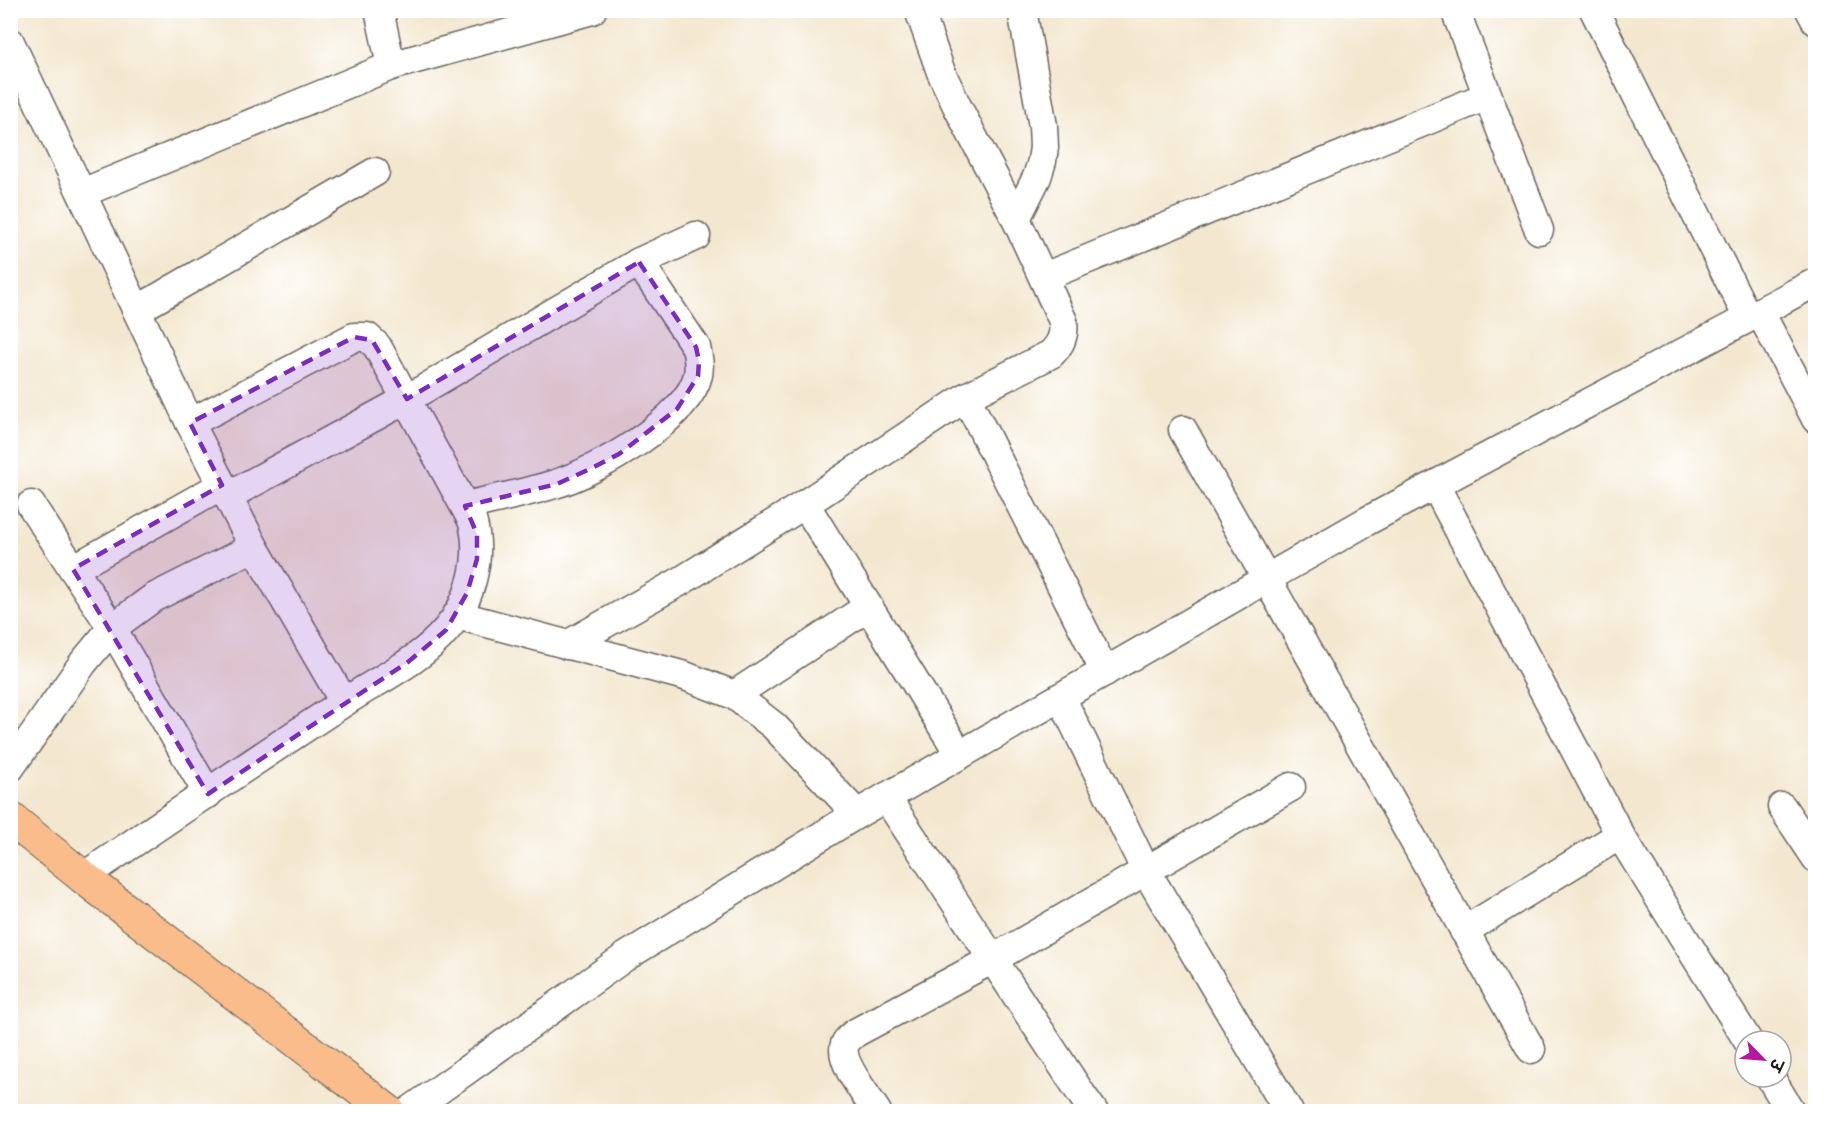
<svg xmlns="http://www.w3.org/2000/svg" width="1826" height="1122" font-family="'Patrick Hand','Playpen Sans Deva',sans-serif">
  <style>
    .lines { fill: none; stroke-linecap: round; stroke-linejoin: round }
    .minor-casing { stroke: #67635b; stroke-width: 31 }
    .major-casing { stroke: #67635b; stroke-width: 35 }
    .minor { stroke: #fff; stroke-width: 28 }
    .major { stroke: #f9bc8a; stroke-width: 33 }
    .marked { fill: #7b2cbf; fill-opacity: 0.2; stroke: #7b2cbf; stroke-width: 4.5; stroke-dasharray: 12 8; stroke-linejoin: round }
  </style>
  <rect width="100%" height="100%" fill="#fff"/>
  <filter id="ink" filterUnits="userSpaceOnUse"><feTurbulence type="fractalNoise" baseFrequency=".0167" numOctaves="2"/><feDisplacementMap in="SourceGraphic" scale="12" xChannelSelector="R" yChannelSelector="G"/><feConvolveMatrix kernelMatrix="1 2 1 2 8 2 1 2 1" color-interpolation-filters="sRGB"/></filter>
  <filter id="wash" filterUnits="userSpaceOnUse"><feTurbulence type="fractalNoise" baseFrequency=".008" numOctaves="4" result="noise"/><feDisplacementMap in="SourceGraphic" scale="24" xChannelSelector="R" yChannelSelector="G"/><feGaussianBlur stdDeviation="1.35" result="paint"/><feColorMatrix in="noise" values="0 0 0 0 0 0 0 0 0 0 0 0 0 0 0 0 0 1.4 0 .05"/><feComposite in="paint" operator="in"/></filter>
  <g filter="url(#wash)">
    <rect width="100%" height="100%" fill="#f3e7cf"/>
  </g>
  <g filter="url(#ink)">
    <g class="lines">
      <defs>
        <g id="minor">
          <path d="M379 10 391 66"/>
          <path d="M1455 10 1539 230"/>
          <path d="M1594 10 1748 318"/>
          <path d="M1810 10 1816 21"/>
          <path d="M10 42 190 423 254 547 344 702"/>
          <path d="M82 193 391 66 592 10"/>
          <path d="M1016 219 1037 177 1042 161 1044 147 1043 126 1022 10"/>
          <path d="M1044 277 1487 96"/>
          <path d="M137 310 375 172"/>
          <path d="M1760 312 1816 419"/>
          <path d="M966 397 1105 672"/>
          <path d="M1183 430 1531 1049"/>
          <path d="M1435 485 1620 835 1748 1041"/>
          <path d="M228 496 407 399 639 262 696 236"/>
          <path d="M805 504 960 755"/>
          <path d="M31 505 112 628 208 794"/>
          <path d="M465 506C495 499 526 493 555 484 596 472 688 419 698 375 700 365 698 357 696 347L639 262"/>
          <path d="M73 569 222 485"/>
          <path d="M457 615 685 676 734 695 774 726 857 814"/>
          <path d="M567 645 681 581 805 504 966 397 1051 354C1061 344 1065 335 1063 321L1016 219 957 106 941 72 919 10"/>
          <path d="M734 695 868 607"/>
          <path d="M1061 697 1146 871 1289 1112"/>
          <path d="M10 768 83 663 112 628 153 598 254 547"/>
          <path d="M886 797 1082 1095 1094 1112"/>
          <path d="M1782 807 1816 858"/>
          <path d="M83 877C169 819 255 760 343 703 377 680 419 662 446 630 471 602 483 556 472 520L377 346 367 337H354L190 423"/>
          <path d="M1464 931 1620 835"/>
          <path d="M1770 1077 1791 1112"/>
          <path d="M408 1112 625 957 857 814 1367 521 1816 282"/>
          <path d="M877 1112C868 1097 838 1061 845 1044 847 1039 852 1036 855 1033L993 959 1291 787"/>
        </g>
        <path id="major" d="M10 818 83 877 389 1112"/>
      </defs>
      <use href="#minor" class="minor-casing"/>
      <use href="#major" class="major-casing"/>
      <use href="#minor" class="minor"/>
      <use href="#major" class="major"/>
    </g>
  </g>
  <path class="marked" d="M639 262 696 347 699 361 698 376 677 409 619 454 590 469 557 484 465 506 477 534V559L467 593 446 630 408 662 208 794 73 569 222 485 190 423 354 337 372 340 407 399Z"/>
  <rect width="1826" height="1122" fill="none" stroke="#fff" stroke-width="36"/>
  <g transform="translate(1763 1059) rotate(115)"><circle r="28" fill="#ffffff" stroke="#a4a4a4" stroke-width="1.5"/>
  <path d="M0-4.5L10 22L0 15L-10 22Z" fill="#b5179e"/>
  <text y="-9" font-size="16" font-weight="bold" text-anchor="middle" fill="#1c1c1c">उ</text>
  </g>
</svg>
